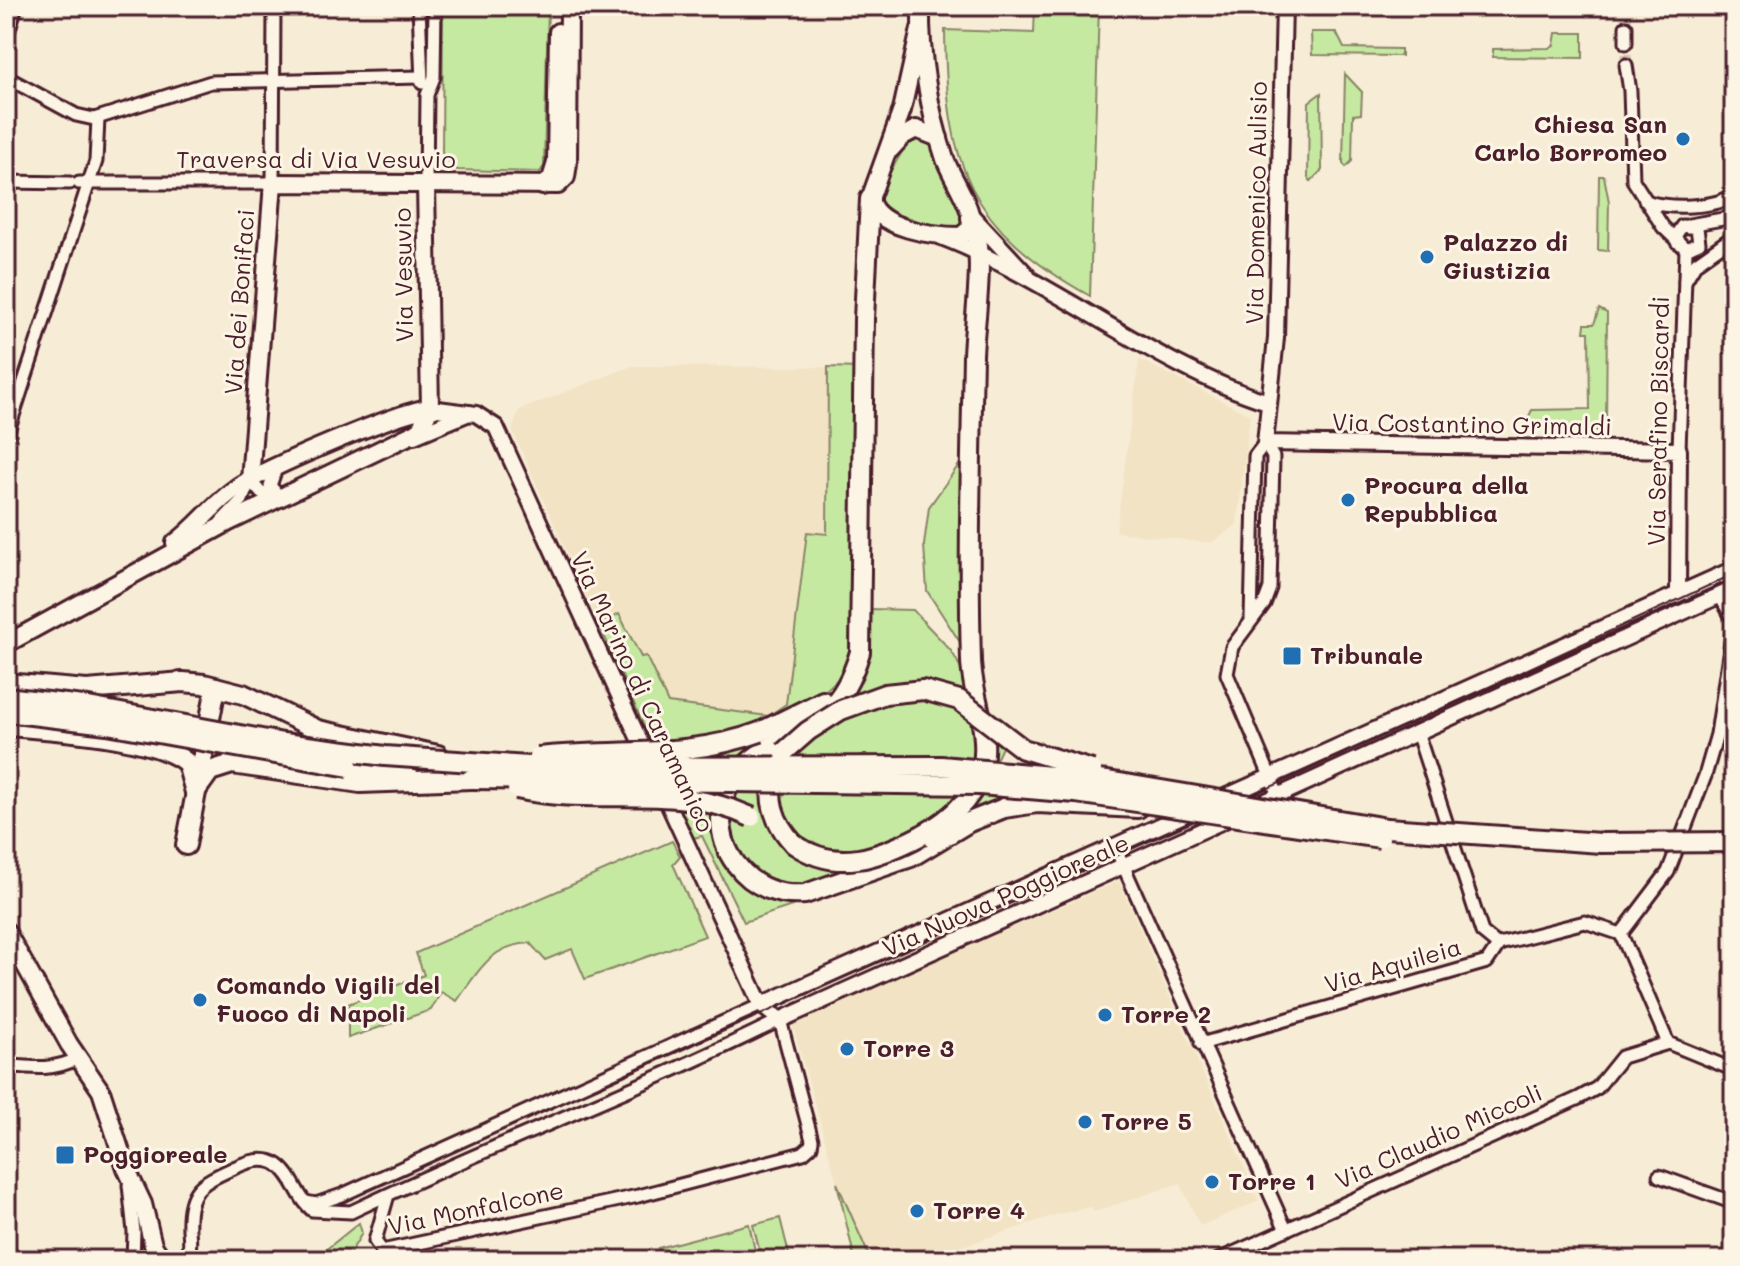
<svg xmlns="http://www.w3.org/2000/svg" width="1740" height="1266" font-family="Mali,sans-serif">
  <style>
    .built { fill: #f2e3c4 }
    .green { fill: #c6e9a2; stroke: #888466; stroke-width: 2 }
    .lines { fill: none; stroke-linecap: round; stroke-linejoin: round }
    .minor-tunnel { stroke: #d4c4b4; stroke-width: 11; stroke-dasharray: 11 5.5; stroke-linecap: butt }
    .minor-casing { stroke: #4a1f2b; stroke-width: 17 }
    .secondary-casing { stroke: #4a1f2b; stroke-width: 20 }
    .primary-casing { stroke: #4a1f2b; stroke-width: 22 }
    .trunk-casing { stroke: #4a1f2b; stroke-width: 24 }
    .minor { stroke: #fcf5e5; stroke-width: 11 }
    .secondary { stroke: #fcf5e5; stroke-width: 14 }
    .primary { stroke: #fcf5e5; stroke-width: 16 }
    .trunk { stroke: #fcf5e5; stroke-width: 18 }
    .tram { stroke: #4a1f2b; stroke-width: 2 }
    .trunk-bridge-casing { stroke: #4a1f2b; stroke-width: 24; stroke-linecap: butt }
    .trunk-bridge { stroke: #fcf5e5; stroke-width: 18 }
    .poi-dot { fill: #1f6fb2; stroke: #fcf5e5; stroke-width: 3 }
    .labels { text-anchor: middle; stroke-width: 6; stroke-linejoin: round; paint-order: stroke }
    .poi-label { font-size: 24px; font-weight: bold; fill: #4a1f2b; stroke: #fcf5e5; text-anchor: start }
    .street-label { font-size: 24px; fill: #4a1f2b; stroke: #fcf5e5 }
  </style>
  <rect width="100%" height="100%" fill="#f7edd6"/>
  <filter id="ink" filterUnits="userSpaceOnUse"><feTurbulence type="fractalNoise" baseFrequency=".0125" numOctaves="2"/><feDisplacementMap in="SourceGraphic" scale="16" xChannelSelector="R" yChannelSelector="G"/><feConvolveMatrix kernelMatrix="1 2 1 2 8 2 1 2 1" color-interpolation-filters="sRGB"/></filter>
  <g filter="url(#ink)">
    <g class="built">
      <path d="M1139 359 1250 415 1237 525 1211 543 1116 532Z"/>
      <path d="M632 366 828 367 827 534 807 532 786 704 768 716 668 703 646 656 641 657 635 649 620 615 599 624 512 430 519 410Z"/>
      <path d="M1119 881 1259 1201 1200 1226 1180 1183 1094 1212 1091 1207 1055 1215 940 1254 870 1258 837 1183 792 1023Z"/>
    </g>
    <g class="green">
      <path d="M443 6H548L544 166 540 172 457 170 442 153Z"/>
      <path d="M1035 6H1099L1090 296C968 228 946 165 945 30L1034 33Z"/>
      <path d="M1311 32H1336L1344 48 1401 49V56L1312 55Z"/>
      <path d="M1556 33H1583V58L1493 57V49L1549 48 1554 45Z"/>
      <path d="M1345 74 1362 92 1361 114 1353 115 1352 161 1346 167 1343 163Z"/>
      <path d="M1321 93 1322 170 1311 181 1308 178 1309 102Z"/>
      <path d="M923 138 932 146 965 221 954 231 901 218 880 202V189L906 145Z"/>
      <path d="M1599 176H1604L1609 202 1608 251 1598 250Z"/>
      <path d="M1599 309 1607 313 1606 426 1598 432 1593 426H1535L1532 430H1522L1532 410 1590 409 1589 332H1584L1585 324H1594Z"/>
      <path d="M828 367 859 368 854 648 840 677 824 692 743 732 748 743 820 707C790 726 753 744 730 772 700 808 719 881 766 896 781 901 800 898 815 897L812 888C791 892 771 888 754 875 738 862 727 843 727 823 724 752 814 742 848 696 868 670 869 641 870 609L913 610C925 624 939 637 951 651 962 666 968 690 973 708 987 770 969 804 914 833L919 844C970 817 986 796 991 739L1002 747 996 760 1017 809 816 898 744 922 702 836 693 838 599 624 619 614 641 657 646 656 668 703 768 716 786 704 807 532 827 534Z"/>
      <path d="M963 459 965 650 927 591 924 545 929 507Z"/>
      <path d="M672 841 680 856 673 864 705 936 585 979 572 949 545 960 530 943C491 945 478 971 457 1001L441 992 431 1010 348 1038V1004L424 975 416 953Z"/>
      <path d="M837 1183 870 1258 867 1260H816L854 1256Z"/>
      <path d="M780 1218 789 1254 762 1260 753 1225Z"/>
      <path d="M359 1223 362 1233 346 1260H313Z"/>
      <path d="M749 1224 757 1260H662L658 1248Z"/>
    </g>
    <g class="lines">
      <g class="minor-tunnel">
        <path d="M1626 27V6"/>
        <path d="M1626 65V43"/>
      </g>
      <defs>
        <g id="minor">
          <path d="M419 6 422 83"/>
          <path d="M6 39 16 6"/>
          <path d="M1626 43V27"/>
          <path d="M1626 65 1630 91 1633 180 1663 227 1686 249"/>
          <path d="M6 77 76 115 94 119 211 82 420 77"/>
          <path d="M6 182 70 183"/>
          <path d="M79 183H273L274 6"/>
          <path d="M426 185 427 95 434 77 435 6"/>
          <path d="M1645 200C1662 210 1720 208 1734 194"/>
          <path d="M1689 225 1734 217"/>
          <path d="M1677 242 1676 235 1682 226 1697 228 1699 243 1686 249"/>
          <path d="M1685 281 1696 263 1734 236"/>
          <path d="M6 437 96 161 98 119"/>
          <path d="M1679 450 1686 249"/>
          <path d="M276 468 270 486 280 497"/>
          <path d="M250 480 261 493 280 497"/>
          <path d="M221 522 242 500 250 480"/>
          <path d="M1251 619 1255 456 1265 443 1273 457 1270 588 1264 604 1232 647 1227 674 1278 795"/>
          <path d="M1417 732 1482 932 1498 945"/>
          <path d="M1115 847 1286 1230"/>
          <path d="M1621 934 1668 872 1705 776 1717 734 1734 621 1720 596"/>
          <path d="M1621 934 1668 1043 1734 1070"/>
          <path d="M1201 1044 1487 962 1499 944 1585 922 1621 934"/>
          <path d="M6 1065C33 1068 54 1071 78 1058"/>
          <path d="M1659 1176 1734 1203"/>
          <path d="M129 1185 134 1232 133 1260"/>
          <path d="M306 1202 316 1204 342 1195 761 1005"/>
          <path d="M185 1260C191 1250 190 1241 189 1230 187 1188 201 1183 236 1167 249 1161 265 1156 278 1165 294 1176 297 1198 312 1210L351 1212 355 1210C495 1143 641 1089 780 1020L812 1140 811 1146 803 1153 638 1196 382 1251 375 1241 388 1195"/>
          <path d="M1218 1260 1579 1098 1597 1088 1622 1057 1668 1043"/>
        </g>
        <g id="secondary">
          <path d="M1284 6 1276 338 1265 443 1679 450 1678 594"/>
          <path d="M973 217 1027 275"/>
          <path d="M941 237C1054 280 1153 366 1268 402"/>
          <path d="M430 408 476 414 496 427 649 761"/>
          <path d="M414 436 469 413"/>
          <path d="M662 790 761 1005 780 1020 1234 816"/>
          <path d="M1216 801 1734 569"/>
          <path d="M1253 807 1734 589"/>
          <path d="M761 1005 1197 809"/>
        </g>
        <g id="primary">
          <path d="M920 29 902 110 870 199C876 229 935 236 961 236 966 232 971 229 971 221 972 207 950 174 945 159 929 111 920 56 921 6"/>
          <path d="M890 150 903 136 916 129 939 138"/>
          <path d="M543 186 551 179 556 163 558 32"/>
          <path d="M250 480 273 183 558 185 566 177 568 163 569 6"/>
          <path d="M175 543C197 527 213 504 235 489 260 470 400 411 430 408"/>
          <path d="M6 644 229 522 419 431 430 408 426 185"/>
          <path d="M6 931 69 1044 101 1091 126 1168 143 1204 153 1245 163 1260"/>
        </g>
        <g id="trunk">
          <path d="M870 199 864 319 860 652C854 672 844 696 827 710 790 742 721 758 721 818 721 835 726 851 736 864 753 887 778 896 805 894L911 857 969 822 1004 808 1037 803 1138 808"/>
          <path d="M6 683 87 690 183 682 204 684 243 694 318 730 438 755"/>
          <path d="M6 726C48 729 157 736 187 763L195 792"/>
          <path d="M760 732 823 701"/>
          <path d="M349 767 408 773"/>
          <path d="M775 769C766 798 773 822 794 844"/>
          <path d="M195 792 210 771 232 764 360 783 471 779"/>
          <path d="M922 835C951 819 977 797 983 763 989 729 972 695 971 661 968 560 971 458 973 356 974 319 987 250 971 218"/>
          <path d="M186 845 216 687"/>
        </g>
      </defs>
      <use href="#minor" class="minor-casing"/>
      <use href="#secondary" class="secondary-casing"/>
      <use href="#primary" class="primary-casing"/>
      <use href="#trunk" class="trunk-casing"/>
      <use href="#minor" class="minor"/>
      <use href="#secondary" class="secondary"/>
      <use href="#primary" class="primary"/>
      <use href="#trunk" class="trunk"/>
      <path class="tram" d="M366 1191 1293 777 1734 574"/>
      <defs>
        <g id="trunk-bridge">
          <path d="M6 697 83 706 283 743 385 756 543 767 941 766 1108 781 1387 828 1601 843 1734 842"/>
          <path d="M6 712 107 724 349 767"/>
          <path d="M784 752 808 731 841 710 885 694 923 690 959 700 1023 749 1092 770"/>
          <path d="M538 757C613 749 688 759 760 732"/>
          <path d="M471 779 980 785 1076 793 1380 838"/>
          <path d="M517 789C597 807 673 781 751 817"/>
          <path d="M794 844C837 874 880 857 922 835"/>
        </g>
      </defs>
      <use href="#trunk-bridge" class="trunk-bridge-casing"/>
      <use href="#trunk-bridge" class="trunk-bridge"/>
    </g>
  </g>
  <g class="poi-dot">
    <circle cx="1683" cy="139" r="8"/>
    <circle cx="1427" cy="257" r="8"/>
    <circle cx="1348" cy="500" r="8"/>
    <rect x="1282" y="646" width="20" height="20" rx="4"/>
    <circle cx="200" cy="1000" r="8"/>
    <circle cx="1105" cy="1015" r="8"/>
    <circle cx="847" cy="1049" r="8"/>
    <circle cx="1085" cy="1122" r="8"/>
    <rect x="55" y="1145" width="20" height="20" rx="4"/>
    <circle cx="1212" cy="1182" r="8"/>
    <circle cx="917" cy="1211" r="8"/>
  </g>
  <g class="labels">
    <g class="poi-label">
      <text x="1667" y="133" text-anchor="end">Chiesa San<tspan x="1667" dy="28">Carlo Borromeo</tspan></text>
      <text x="1443" y="251">Palazzo di<tspan x="1443" dy="28">Giustizia</tspan></text>
      <text x="1364" y="494">Procura della<tspan x="1364" dy="28">Repubblica</tspan></text>
      <text x="1310" y="664">Tribunale</text>
      <text x="216" y="994">Comando Vigili del<tspan x="216" dy="28">Fuoco di Napoli</tspan></text>
      <text x="1121" y="1023">Torre 2</text>
      <text x="863" y="1057">Torre 3</text>
      <text x="1101" y="1130">Torre 5</text>
      <text x="83" y="1163">Poggioreale</text>
      <text x="1228" y="1190">Torre 1</text>
      <text x="933" y="1219">Torre 4</text>
    </g>
    <g class="street-label">
      <text x="316" y="168">Traversa di Via Vesuvio</text>
      <text transform="translate(1257 203) rotate(-89)" y="8">Via Domenico Aulisio</text>
      <text transform="translate(404 275) rotate(-91)" y="8">Via Vesuvio</text>
      <text transform="translate(240 302) rotate(-86)" y="8">Via dei Bonifaci</text>
      <text transform="translate(1659 421) rotate(-89)" y="8">Via Serafino Biscardi</text>
      <text transform="translate(1472 425) rotate(1)" y="8">Via Costantino Grimaldi</text>
      <text transform="translate(642 692) rotate(65)" y="8">Via Marino di Caramanico</text>
      <text transform="translate(1006 896) rotate(-24)" y="8">Via Nuova Poggioreale</text>
      <text transform="translate(1393 966) rotate(-16)" y="8">Via Aquileia</text>
      <text transform="translate(1439 1137) rotate(-24)" y="8">Via Claudio Miccoli</text>
      <text transform="translate(476 1209) rotate(-12)" y="8">Via Monfalcone</text>
    </g>
  </g>
  <rect width="1740" height="1266" fill="none" stroke="#fcf5e5" stroke-width="32"/>
  <rect x="16" y="16" width="1708" height="1234" fill="none" stroke="#4a1f2b" stroke-width="3" filter="url(#ink)"/>
</svg>
